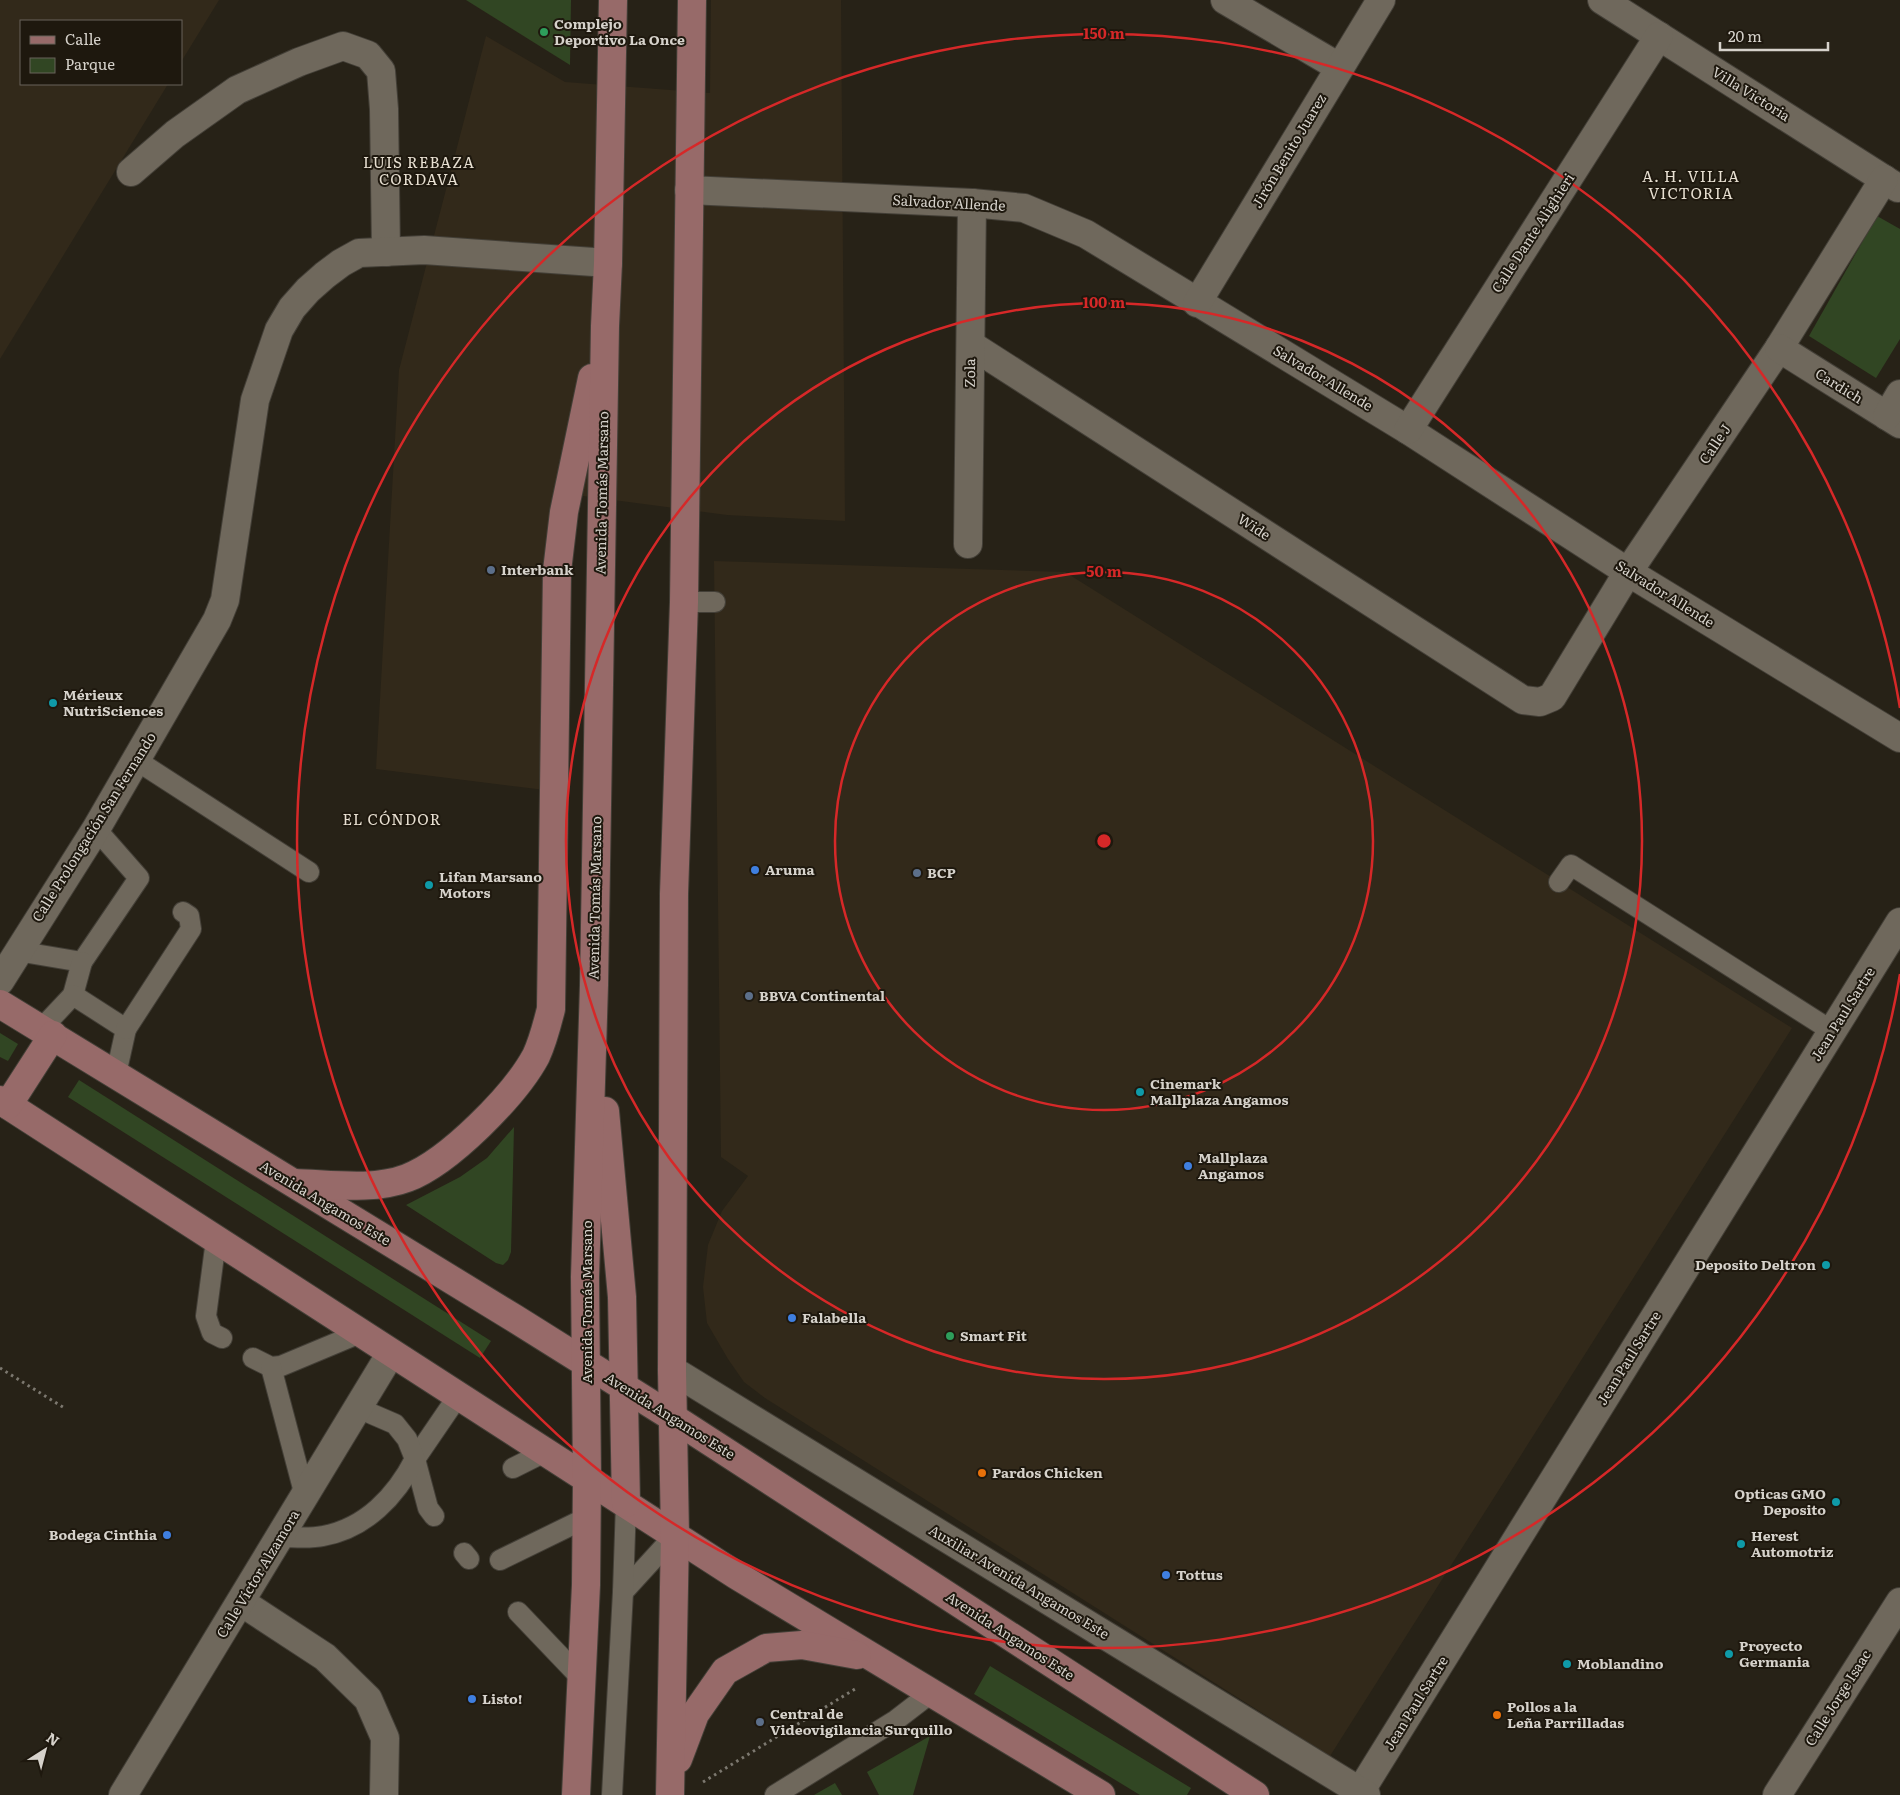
<svg xmlns="http://www.w3.org/2000/svg" width="1900" height="1795" font-family="Literata,serif">
  <style>
    .built { fill: #32291a }
    .green { fill: #314623 }
    .lines { fill: none; stroke-linecap: round; stroke-linejoin: round }
    .lane-casing { stroke: #433f37; stroke-width: 22 }
    .street-casing { stroke: #433f37; stroke-width: 30 }
    .secondary-casing { stroke: #433f37; stroke-width: 30 }
    .primary-casing { stroke: #433f37; stroke-width: 30 }
    .path { stroke: #7c786f; stroke-width: 3; stroke-dasharray: 2.5 4; stroke-linecap: butt }
    .lane { stroke: #6f685c; stroke-width: 20 }
    .street { stroke: #6f685c; stroke-width: 28 }
    .secondary { stroke: #6f685c; stroke-width: 28 }
    .primary { stroke: #976a69; stroke-width: 28 }
    .ring { fill: none; stroke: #d62828; stroke-width: 2.5 }
    .leisure-dot { fill: #2e9e5b; stroke: #1e180e; stroke-width: 2 }
    .service-dot { fill: #5c6f8a; stroke: #1e180e; stroke-width: 2 }
    .culture-dot { fill: #0f9aa8; stroke: #1e180e; stroke-width: 2 }
    .shop-dot { fill: #3f7fe0; stroke: #1e180e; stroke-width: 2 }
    .food-dot { fill: #e8710a; stroke: #1e180e; stroke-width: 2 }
    .labels { text-anchor: middle; stroke-width: 4; stroke-linejoin: round; paint-order: stroke }
    .poi-label { font-size: 14px; font-weight: bold; fill: #d6d2cb; stroke: #1e180e; text-anchor: start }
    .street-label { font-size: 14px; fill: #d6d2cb; stroke: #1e180e }
    .neighbourhood-label { font-size: 15px; letter-spacing: 1px; fill: #e8e0d2; stroke: #1e180e }
    .centre { fill: #d62828; stroke: #1e180e; stroke-width: 2.5 }
    .ring-label { font-size: 15px; text-anchor: middle; font-weight: bold; fill: #d62828; stroke: #1e180e; stroke-width: 4; stroke-linejoin: round; paint-order: stroke }
  </style>
  <rect width="100%" height="100%" fill="#272217"/>
  <g class="built">
    <path d="M0 0H219L181 62V21H21V84H168L0 359Z"/>
    <path d="M711 0H841L845 521 727 515 553 492 545 790 376 769 399 370 486 36 565 82 710 93Z"/>
    <path d="M714 561 1065 572 1792 1028 1330 1756 765 1398 744 1382 728 1359 707 1323 703 1287 708 1245 722 1211 748 1176 721 1157Z"/>
  </g>
  <g class="green">
    <path d="M466 0H571L570 65Z"/>
    <path d="M1877 216 1900 229V339L1876 378 1809 336Z"/>
    <path d="M0 1033 18 1044 8 1061 0 1057Z"/>
    <path d="M79 1080 491 1341 480 1358 68 1097Z"/>
    <path d="M514 1127 511 1252 508 1260 503 1265 496 1263 406 1205 460 1177 487 1158Z"/>
    <path d="M990 1666 1191 1788 1187 1795H1140L974 1694Z"/>
    <path d="M930 1736 913 1795H879L867 1772Z"/>
    <path d="M835 1783 842 1795H814Z"/>
  </g>
  <g class="lines">
    <defs>
      <g id="lane">
        <path d="M684 602H715"/>
        <path d="M136 760 309 872"/>
        <path d="M1559 882 1571 865 1832 1031"/>
        <path d="M17 951 82 962 139 878 96 829"/>
        <path d="M73 995 82 962"/>
        <path d="M42 1028 73 995 126 1029 116 1074"/>
        <path d="M126 1029 191 929 189 916 183 912"/>
        <path d="M216 1240 206 1316 212 1333 222 1338"/>
        <path d="M253 1358 271 1367 281 1366 360 1333"/>
        <path d="M271 1367 305 1496"/>
        <path d="M513 1468 545 1452"/>
        <path d="M434 1516 428 1508 415 1459 458 1396"/>
        <path d="M280 1537C294 1537 309 1539 323 1536 366 1528 396 1496 415 1459L407 1439 395 1424 358 1408"/>
        <path d="M464 1553 469 1559"/>
        <path d="M500 1560 586 1518"/>
        <path d="M623 1592 675 1535"/>
        <path d="M518 1612 581 1678"/>
        <path d="M612 1795 623 1592 626 1503"/>
        <path d="M775 1795 896 1720 931 1693"/>
      </g>
      <g id="street">
        <path d="M1225 0 1339 67"/>
        <path d="M1602 0 1898 188"/>
        <path d="M131 172 175 134 237 90 299 62 343 46 368 55 381 71 384 109 386 252"/>
        <path d="M689 190 972 203 1024 208 1086 234 1408 430 1628 572 1900 738"/>
        <path d="M1197 303 1381 0"/>
        <path d="M971 345 1523 700 1540 702 1552 697 1628 572 1779 348 1884 179"/>
        <path d="M1779 348 1900 424"/>
        <path d="M1887 416 1900 394"/>
        <path d="M1408 430 1659 36"/>
        <path d="M968 544 972 203"/>
        <path d="M0 981 96 829 217 620 225 600 255 400 279 330 292 308 308 290 325 275 341 263 359 253 424 250 608 263"/>
        <path d="M241 1602 325 1657 368 1699 385 1738 384 1795"/>
        <path d="M1358 1795 1900 922"/>
        <path d="M1777 1795 1900 1602"/>
      </g>
      <g id="secondary">
        <path d="M672 1370 1366 1795"/>
        <path d="M123 1795 391 1353"/>
      </g>
      <g id="primary">
        <path d="M0 1004 514 1318 672 1417 1255 1795"/>
        <path d="M0 1100 736 1575 1101 1795"/>
        <path d="M8 1105 53 1035"/>
        <path d="M605 1111 622 1297 626 1503"/>
        <path d="M294 1183C330 1184 373 1191 407 1178 449 1162 515 1095 536 1056 543 1041 547 1025 551 1009L557 571 564 512 592 378"/>
        <path d="M678 1759 695 1714 725 1671 766 1648 802 1645 857 1655"/>
        <path d="M576 1795 586 1585 587 1479 585 1277 594 985 605 326 608 263 613 0"/>
        <path d="M670 1795 675 1535 672 1370 674 894 684 602 692 0"/>
      </g>
    </defs>
    <use href="#lane" class="lane-casing"/>
    <use href="#street" class="street-casing"/>
    <use href="#secondary" class="secondary-casing"/>
    <use href="#primary" class="primary-casing"/>
    <g class="path">
      <path d="M0 1368 66 1409"/>
      <path d="M703 1782 855 1689"/>
    </g>
    <use href="#lane" class="lane"/>
    <use href="#street" class="street"/>
    <use href="#secondary" class="secondary"/>
    <use href="#primary" class="primary"/>
  </g>
  <g class="ring">
    <circle cx="1104" cy="841" r="269"/>
    <circle cx="1104" cy="841" r="538"/>
    <path d="M1900 974A807 807 0 1 1 1900 708"/>
  </g>
  <g class="leisure-dot">
    <circle cx="544" cy="32" r="5"/>
    <circle cx="950" cy="1336" r="5"/>
  </g>
  <g class="service-dot">
    <circle cx="491" cy="570" r="5"/>
    <circle cx="917" cy="873" r="5"/>
    <circle cx="749" cy="996" r="5"/>
    <circle cx="760" cy="1722" r="5"/>
  </g>
  <g class="culture-dot">
    <circle cx="53" cy="703" r="5"/>
    <circle cx="429" cy="885" r="5"/>
    <circle cx="1140" cy="1092" r="5"/>
    <circle cx="1826" cy="1265" r="5"/>
    <circle cx="1836" cy="1502" r="5"/>
    <circle cx="1741" cy="1544" r="5"/>
    <circle cx="1729" cy="1654" r="5"/>
    <circle cx="1567" cy="1664" r="5"/>
  </g>
  <g class="shop-dot">
    <circle cx="755" cy="870" r="5"/>
    <circle cx="1188" cy="1166" r="5"/>
    <circle cx="792" cy="1318" r="5"/>
    <circle cx="167" cy="1535" r="5"/>
    <circle cx="1166" cy="1575" r="5"/>
    <circle cx="472" cy="1699" r="5"/>
  </g>
  <g class="food-dot">
    <circle cx="982" cy="1473" r="5"/>
    <circle cx="1497" cy="1715" r="5"/>
  </g>
  <g class="labels">
    <g class="poi-label">
      <text x="554" y="29">Complejo<tspan x="554" dy="16">Deportivo La Once</tspan></text>
      <text x="501" y="575">Interbank</text>
      <text x="63" y="700">Mérieux<tspan x="63" dy="16">NutriSciences</tspan></text>
      <text x="765" y="875">Aruma</text>
      <text x="927" y="878">BCP</text>
      <text x="439" y="882">Lifan Marsano<tspan x="439" dy="16">Motors</tspan></text>
      <text x="759" y="1001">BBVA Continental</text>
      <text x="1150" y="1089">Cinemark<tspan x="1150" dy="16">Mallplaza Angamos</tspan></text>
      <text x="1198" y="1163">Mallplaza<tspan x="1198" dy="16">Angamos</tspan></text>
      <text x="1816" y="1270" text-anchor="end">Deposito Deltron</text>
      <text x="802" y="1323">Falabella</text>
      <text x="960" y="1341">Smart Fit</text>
      <text x="992" y="1478">Pardos Chicken</text>
      <text x="1826" y="1499" text-anchor="end">Opticas GMO<tspan x="1826" dy="16">Deposito</tspan></text>
      <text x="157" y="1540" text-anchor="end">Bodega Cinthia</text>
      <text x="1751" y="1541">Herest<tspan x="1751" dy="16">Automotriz</tspan></text>
      <text x="1176" y="1580">Tottus</text>
      <text x="1739" y="1651">Proyecto<tspan x="1739" dy="16">Germania</tspan></text>
      <text x="1577" y="1669">Moblandino</text>
      <text x="482" y="1704">Listo!</text>
      <text x="1507" y="1712">Pollos a la<tspan x="1507" dy="16">Leña Parrilladas</tspan></text>
      <text x="770" y="1719">Central de<tspan x="770" dy="16">Videovigilancia Surquillo</tspan></text>
    </g>
    <g class="street-label">
      <text transform="translate(1751 94) rotate(32)" y="5">Villa Victoria</text>
      <text transform="translate(1289 151) rotate(-59)" y="5">Jirón Benito Juarez</text>
      <text transform="translate(949 203) rotate(3)" y="5">Salvador Allende</text>
      <text transform="translate(1533 233) rotate(-57)" y="5">Calle Dante Alighieri</text>
      <text transform="translate(970 373) rotate(-89)" y="5">Zola</text>
      <text transform="translate(1323 378) rotate(31)" y="5">Salvador Allende</text>
      <text transform="translate(1839 386) rotate(32)" y="5">Cardich</text>
      <text transform="translate(1715 444) rotate(-56)" y="5">Calle J</text>
      <text transform="translate(602 493) rotate(-89)" y="5">Avenida Tomás Marsano</text>
      <text transform="translate(1254 527) rotate(33)" y="5">Wide</text>
      <text transform="translate(1665 594) rotate(32)" y="5">Salvador Allende</text>
      <text transform="translate(94 827) rotate(-58)" y="5">Calle Prolongación San Fernando</text>
      <text transform="translate(595 898) rotate(-89)" y="5">Avenida Tomás Marsano</text>
      <text transform="translate(1843 1014) rotate(-58)" y="5">Jean Paul Sartre</text>
      <text transform="translate(325 1203) rotate(31)" y="5">Avenida Angamos Este</text>
      <text transform="translate(587 1302) rotate(-90)" y="5">Avenida Tomás Marsano</text>
      <text transform="translate(1629 1358) rotate(-58)" y="5">Jean Paul Sartre</text>
      <text transform="translate(670 1416) rotate(32)" y="5">Avenida Angamos Este</text>
      <text transform="translate(258 1574) rotate(-59)" y="5">Calle Víctor Alzamora</text>
      <text transform="translate(1019 1582) rotate(31)" y="5">Auxiliar Avenida Angamos Este</text>
      <text transform="translate(1010 1636) rotate(33)" y="5">Avenida Angamos Este</text>
      <text transform="translate(1838 1698) rotate(-58)" y="5">Calle Jorge Isaac</text>
      <text transform="translate(1416 1703) rotate(-58)" y="5">Jean Paul Sartre</text>
    </g>
    <g class="neighbourhood-label">
      <text x="419" y="168">LUIS REBAZA<tspan x="419" dy="17">CORDAVA</tspan></text>
      <text x="1691" y="182">A. H. VILLA<tspan x="1691" dy="17">VICTORIA</tspan></text>
      <text x="392" y="825">EL CÓNDOR</text>
    </g>
  </g>
  <circle cx="1104" cy="841" r="8" class="centre"/>
  <g class="ring-label">
    <text x="1104" y="39">150 m</text>
    <text x="1104" y="308">100 m</text>
    <text x="1104" y="577">50 m</text>
  </g>
  <rect x="20" y="20" width="162" height="65" fill="#1e180e" stroke="#68625a"/>
  <rect x="30" y="36" width="25" height="8" fill="#976a69" stroke="#68625a"/>
  <text x="65" y="45" font-size="15" fill="#d6d2cb">Calle</text>
  <rect x="30" y="58" width="25" height="15" fill="#314623" stroke="#68625a"/>
  <text x="65" y="70" font-size="15" fill="#d6d2cb">Parque</text>
  <g transform="translate(45 1750) rotate(36)" stroke="#1e180e" stroke-width="4" paint-order="stroke">
  <path d="M0-4L9 19L0 12L-9 19Z" fill="#d6d2cb"/>
  <text y="-8" font-size="14" font-weight="bold" text-anchor="middle" fill="#d6d2cb">N</text>
  </g>
  <path d="M1720 42v8h108v-8" fill="none" stroke="#d6d2cb" stroke-width="2.5"/>
  <text x="1728" y="42" font-size="15" fill="#d6d2cb" stroke="#1e180e" stroke-width="4" paint-order="stroke">20 m</text>
</svg>
